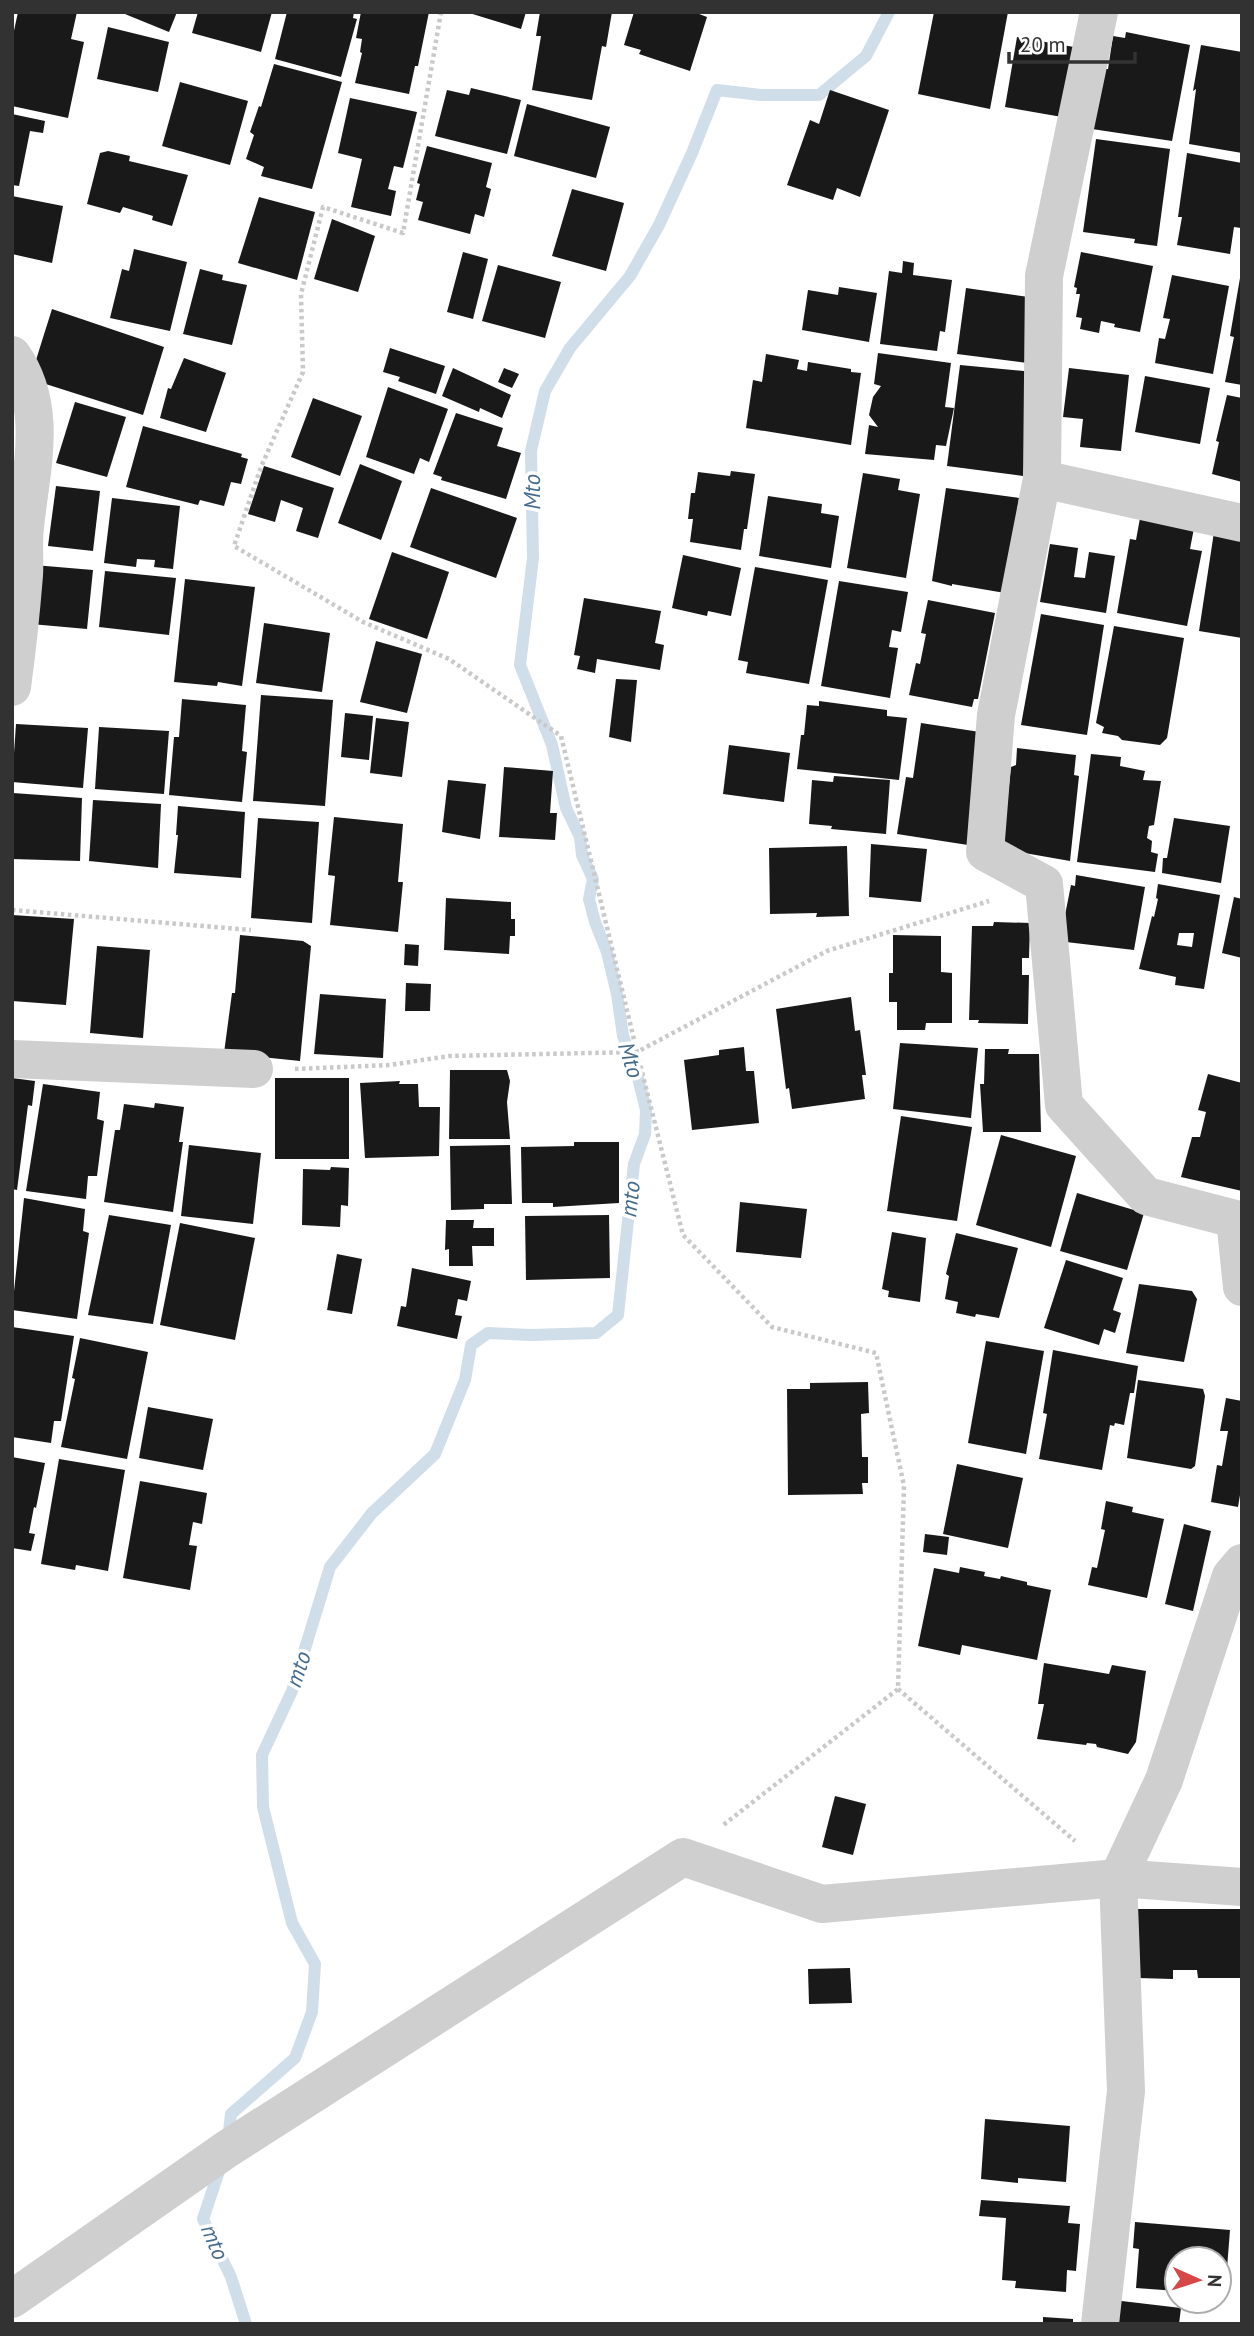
<svg xmlns="http://www.w3.org/2000/svg" width="1254" height="2336" font-family="'PT Sans',sans-serif">
  <style>
    .lines { fill: none; stroke-linecap: round; stroke-linejoin: round }
    .stream { stroke: #d0deea; stroke-width: 12 }
    .building { fill: #191919; fill-rule: evenodd }
    .path { stroke: #c9c9c9; stroke-width: 4.5; stroke-dasharray: 3.5 3.5; stroke-linecap: butt }
    .minor { stroke: #cfcfcf; stroke-width: 38 }
    .labels { text-anchor: middle; stroke-width: 7; stroke-linejoin: round; paint-order: stroke }
    .water-label { font-size: 23px; font-style: italic; fill: #466c8d; stroke: #fff }
  </style>
  <rect width="100%" height="100%" fill="#fff"/>
  <g class="lines">
    <g class="stream">
      <path d="M228 2140 231 2114 295 2058 312 2012 315 1964 292 1923 263 1807 262 1755 292 1691 330 1567 372 1513 435 1454 465 1380 471 1345 488 1333 531 1335 596 1333 618 1315 634 1164 645 1134 646 1110 635 1066 623 1036 617 994 607 952 595 922 589 899 593 879 582 855 580 837 566 808 552 745 520 665 533 558 531 451 545 391 570 348 630 276 659 225 692 153 717 90 761 95H819L866 56 889 12"/>
      <path d="M221 2165 203 2219 231 2277 246 2324"/>
    </g>
  </g>
  <g class="building">
    <path d="M18 12H77L71 39 84 42 68 118 12 106V40Z"/>
    <path d="M120 12H177L169 32Z"/>
    <path d="M198 12H272L261 52 192 33Z"/>
    <path d="M287 12H354L353 18 357 19 341 77 275 59Z"/>
    <path d="M361 12H429L418 66H415L409 94 355 83 362 53 360 52 362 39 356 38Z"/>
    <path d="M466 12H526L521 29Z"/>
    <path d="M540 12H612L606 47 602 46 592 100 532 90 541 36H536Z"/>
    <path d="M634 12H694L707 17 690 71 639 54 641 50 624 45Z"/>
    <path d="M934 12H1008L990 109 918 94Z"/>
    <path d="M108 27 169 42 158 92 97 79Z"/>
    <path d="M1126 32 1190 45 1172 141 1092 129 1106 69H1108L1113 36 1125 38Z"/>
    <path d="M1017 37 1074 47 1062 117 1005 107Z"/>
    <path d="M1201 45 1242 52V153L1189 144 1196 89 1193 91Z"/>
    <path d="M274 64 342 82 312 189 261 176 264 167 246 159 254 135 250 132 259 106 261 107Z"/>
    <path d="M180 82 248 101 230 165 162 146Z"/>
    <path d="M471 88 521 100 507 154 435 136 447 90 469 95Z"/>
    <path d="M830 90 889 110 860 197 837 188 833 200 787 185 810 120 819 124Z"/>
    <path d="M350 98 417 112 403 168 394 166 388 189 396 191 391 216 351 207 362 159 338 153Z"/>
    <path d="M527 104 610 127 596 178 514 156Z"/>
    <path d="M12 114 45 121 43 133 30 131 19 186 12 185Z"/>
    <path d="M1096 139 1170 149 1157 246 1134 243 1135 239 1083 232Z"/>
    <path d="M427 146 492 163 486 187 491 189 484 217 475 214 470 234 418 220 423 202 416 200 420 184 417 183Z"/>
    <path d="M108 151 130 156 129 161 188 175 172 226 152 220 153 216 123 207 120 213 87 204 100 153Z"/>
    <path d="M1187 153 1242 163V224L1241 228 1234 227 1230 254 1177 245 1182 217H1178Z"/>
    <path d="M572 189 624 203 606 271 552 256Z"/>
    <path d="M12 196 63 206 52 263 12 254Z"/>
    <path d="M259 197 315 212 297 280 238 263Z"/>
    <path d="M332 219 375 236 358 292 314 279Z"/>
    <path d="M134 249 187 262 170 331 110 318 122 269 129 271Z"/>
    <path d="M463 252 488 259 473 319 447 312Z"/>
    <path d="M1081 252 1153 266 1140 332 1114 327 1115 324 1101 321 1099 333 1080 329 1082 318 1076 317 1080 294H1076L1077 288 1074 287Z"/>
    <path d="M903 261 914 263 913 275 952 280 945 332 940 331 937 351 880 344 889 271 902 273Z"/>
    <path d="M498 265 561 282 545 338 482 321Z"/>
    <path d="M200 269 223 275 222 280 247 285 232 345 183 334Z"/>
    <path d="M1172 275 1229 286 1213 374 1155 363 1159 338 1165 339 1170 319 1163 318Z"/>
    <path d="M1240 278H1242V385L1225 382 1234 337 1230 336Z"/>
    <path d="M839 287 877 293 869 342 802 330 808 290 838 295Z"/>
    <path d="M966 288 1036 298 1035 364 957 354Z"/>
    <path d="M52 309 164 347 143 415 30 379Z"/>
    <path d="M390 348 445 366 436 394 398 381 400 377 383 372Z"/>
    <path d="M878 353 951 363 945 407 954 408 946 446 936 445 934 460 865 454 869 425 878 427 869 415 873 397 881 386 874 384Z"/>
    <path d="M766 354 799 360 797 369 807 371 808 362 851 369V372L861 373 851 445 746 428 753 380 762 382Z"/>
    <path d="M184 358 226 373 206 432 160 418 168 388 171 389Z"/>
    <path d="M960 365 1034 372 1023 476 947 466Z"/>
    <path d="M453 368 511 395 502 418 480 408 479 412 442 396Z"/>
    <path d="M504 368 519 374 512 388 498 382Z"/>
    <path d="M1069 368 1129 375 1121 451 1080 447 1083 419 1063 417Z"/>
    <path d="M1145 376 1210 388 1200 444 1135 432Z"/>
    <path d="M388 387 448 409 429 462 420 458 414 474 366 457Z"/>
    <path d="M1227 395 1242 398V482L1212 474 1219 442 1216 441Z"/>
    <path d="M313 398 362 416 340 476 291 457Z"/>
    <path d="M75 402 126 417 107 477 56 463Z"/>
    <path d="M456 413 503 428 497 446 521 453 506 499 441 480 442 477 433 474Z"/>
    <path d="M143 426 242 454 241 457 248 459 241 484 231 482 224 506 200 500 198 505 126 487Z"/>
    <path d="M360 464 402 481 381 540 338 523Z"/>
    <path d="M264 466 334 488 318 538 296 531 303 508 281 500 275 522 248 514Z"/>
    <path d="M731 471 755 474 747 529H744L741 550 690 542 693 519H688L691 493H695L698 472 730 476Z"/>
    <path d="M863 473 900 479 898 490 920 494 906 578 847 568Z"/>
    <path d="M56 486 100 491 93 551 48 546Z"/>
    <path d="M431 488 517 518 496 578 410 547Z"/>
    <path d="M946 488 1019 498 1005 593 952 584V586L932 581Z"/>
    <path d="M768 496 822 504 821 513 839 516 831 568 759 556Z"/>
    <path d="M112 498 180 506 173 569 154 567 155 560 137 559 136 567 104 563Z"/>
    <path d="M1140 518 1194 528 1190 549 1202 551 1187 626 1117 613 1130 539 1136 540Z"/>
    <path d="M1214 532 1242 533V638L1199 631Z"/>
    <path d="M1050 544 1078 548 1074 577 1085 578 1089 552 1115 556 1106 613 1040 602Z"/>
    <path d="M392 552 449 572 427 639 369 619Z"/>
    <path d="M683 555 741 568 731 616 708 611 707 616 672 608Z"/>
    <path d="M34 565 93 570 87 629 31 624Z"/>
    <path d="M755 567 828 580 809 684 746 673 748 662 738 660Z"/>
    <path d="M105 571 176 578 169 635 99 627Z"/>
    <path d="M185 579 255 587 242 686 218 682 217 686 174 682Z"/>
    <path d="M839 581 908 592 901 632 892 630 889 647 898 648 890 698 821 686Z"/>
    <path d="M584 598 661 611 655 643 664 645 660 670 597 659 595 673 577 669 580 656 574 655Z"/>
    <path d="M928 600 995 613 978 699H974L972 707 909 695 916 663 920 664 926 634 921 633Z"/>
    <path d="M1041 614 1104 625 1087 735 1021 725Z"/>
    <path d="M264 623 330 633 322 692 256 683Z"/>
    <path d="M1114 626 1184 638 1167 738 1160 745 1122 740 1118 736 1102 733 1104 727 1096 723Z"/>
    <path d="M376 641 422 654 407 713 360 702Z"/>
    <path d="M616 679 637 680 631 742 609 737Z"/>
    <path d="M261 695 333 700 325 806 253 801Z"/>
    <path d="M182 699 246 705 242 751 247 752 242 802 169 795 174 737H179Z"/>
    <path d="M819 701 887 710V716L907 718 899 780 797 769 801 735H804L807 705 819 706Z"/>
    <path d="M345 713 373 716 369 760 341 757Z"/>
    <path d="M376 718 409 722 402 777 370 773Z"/>
    <path d="M921 723 980 732 968 845 897 834 906 777 913 778Z"/>
    <path d="M16 724 88 728 83 788 12 782Z"/>
    <path d="M99 727 169 731 164 794 95 789Z"/>
    <path d="M729 745 790 753 784 802 723 794Z"/>
    <path d="M1017 748 1076 755 1074 775 1079 776 1070 861 1002 849 1011 767 1016 765Z"/>
    <path d="M1091 754 1121 757 1120 766 1145 771 1143 780 1161 781 1154 825 1149 826 1147 838 1152 841 1151 852 1158 854 1155 872 1077 862Z"/>
    <path d="M504 767 553 771 550 813H557L555 840 499 837Z"/>
    <path d="M834 776 890 780 886 834 831 829 832 826 809 824 812 780 833 782Z"/>
    <path d="M448 780 486 784 480 839 442 832Z"/>
    <path d="M13 793 82 798 80 861 12 859Z"/>
    <path d="M93 800 161 804 158 868 89 861Z"/>
    <path d="M178 806 245 812 241 878 174 873 178 835H176Z"/>
    <path d="M334 817 403 824 398 882H403L398 932 330 925 335 876 328 875Z"/>
    <path d="M258 818 319 822 312 923 251 918Z"/>
    <path d="M1174 818 1230 826 1221 883 1162 873 1163 858H1167Z"/>
    <path d="M871 844 927 849 921 902 869 897Z"/>
    <path d="M847 846 849 916 816 917 817 913 770 914 769 848Z"/>
    <path d="M1076 875 1145 887 1134 950 1066 942 1064 920 1071 885 1075 886Z"/>
    <path d="M1158 884 1220 895 1204 989 1175 985 1176 977 1139 969 1152 916 1154 917 1158 899 1156 898ZM1179 933H1194L1192 947 1177 945Z"/>
    <path d="M1234 897 1242 899V958L1222 953Z"/>
    <path d="M446 898 511 902V919H515V936H510L509 954 444 950Z"/>
    <path d="M12 915 74 919 66 1005 12 1001Z"/>
    <path d="M994 922 1030 923 1029 958H1022V975H1029L1028 1024 978 1023 979 1020H969L972 926H993Z"/>
    <path d="M240 935 303 941 311 946 300 1061 224 1053 232 993H235Z"/>
    <path d="M893 935 941 936V972L952 973V1023H926L925 1030H897V1002H889V973H893Z"/>
    <path d="M405 944 419 945 418 966 404 965Z"/>
    <path d="M97 946 150 950 143 1038 90 1033Z"/>
    <path d="M406 983 431 984 430 1011H405Z"/>
    <path d="M320 994 386 999 383 1058 314 1054Z"/>
    <path d="M851 997 855 1031 860 1030 866 1075H862L865 1099 792 1109 789 1088 786 1089 776 1009Z"/>
    <path d="M900 1043 978 1048 971 1118 893 1109Z"/>
    <path d="M744 1047 746 1071H754L759 1123 692 1130 684 1060 719 1055V1050Z"/>
    <path d="M985 1049H1009L1008 1054H1039L1041 1132H983L980 1084H984Z"/>
    <path d="M450 1070H507L510 1081 507 1102 510 1139H449Z"/>
    <path d="M1208 1074 1242 1083V1191L1181 1177 1192 1137H1200L1206 1112 1198 1110Z"/>
    <path d="M12 1078 35 1081 32 1106 28 1105 17 1190 12 1189Z"/>
    <rect x="275" y="1078" width="74" height="81"/>
    <path d="M400 1081 399 1084H418L419 1107H440L439 1156 365 1158 360 1083Z"/>
    <path d="M43 1084 100 1092 97 1119 104 1121 97 1176H88L86 1199 26 1191Z"/>
    <path d="M155 1103 184 1107 179 1142H183L173 1212 104 1202 115 1130H120L124 1104 154 1108Z"/>
    <path d="M901 1116 972 1127 957 1221 887 1211Z"/>
    <path d="M1001 1135 1076 1156 1051 1247 976 1225Z"/>
    <path d="M574 1142H619V1203L553 1207V1203H522L521 1147 574 1146Z"/>
    <path d="M189 1145 261 1153 253 1224 181 1216Z"/>
    <path d="M510 1145 512 1204H484V1209L451 1210 450 1146Z"/>
    <path d="M331 1167 349 1168 348 1206 341 1205 340 1227 302 1225 303 1169 330 1170Z"/>
    <path d="M1077 1193 1144 1213 1127 1270 1060 1251Z"/>
    <path d="M24 1198 85 1209 83 1231 89 1233 77 1319 12 1310Z"/>
    <path d="M740 1202 807 1209 801 1258 736 1252Z"/>
    <path d="M109 1215 171 1225 153 1324 88 1315Z"/>
    <path d="M609 1215 610 1278 526 1280 525 1216Z"/>
    <path d="M446 1220H474L473 1228H494V1246H472L473 1266H449V1249L445 1250Z"/>
    <path d="M180 1223 255 1238 235 1340 160 1325Z"/>
    <path d="M892 1232 926 1238 920 1302 888 1297 889 1291 882 1289Z"/>
    <path d="M956 1233 1018 1248 999 1318 976 1314 975 1317 956 1313 958 1302 945 1299 949 1276 946 1274Z"/>
    <path d="M337 1254 362 1259 352 1314 327 1310Z"/>
    <path d="M1066 1260 1123 1278 1113 1310 1121 1313 1115 1333 1104 1329 1099 1345 1044 1328Z"/>
    <path d="M412 1268 471 1281 467 1301 458 1299 455 1315 462 1316 457 1339 397 1326 401 1306 406 1307Z"/>
    <path d="M1139 1284 1192 1291 1197 1299 1184 1362 1126 1353Z"/>
    <path d="M12 1327 74 1336 61 1421H54L51 1443 12 1437Z"/>
    <path d="M80 1338 148 1352 127 1459 61 1447 75 1379 72 1378Z"/>
    <path d="M986 1341 1044 1351 1026 1454 968 1443Z"/>
    <path d="M1053 1350 1138 1366 1134 1393H1130L1124 1425 1115 1423 1114 1426 1110 1425 1102 1470 1039 1459 1047 1414 1043 1413Z"/>
    <path d="M1138 1380 1203 1389 1205 1396 1195 1466 1191 1469 1127 1458Z"/>
    <path d="M868 1382 869 1413 861 1414 862 1457H868V1483H862L863 1494 788 1495 787 1389H810V1383Z"/>
    <path d="M1226 1398 1242 1401V1483L1238 1507 1211 1502 1217 1465 1222 1466 1228 1431H1220Z"/>
    <path d="M148 1407 213 1419 203 1470 139 1458Z"/>
    <path d="M12 1457 45 1463 36 1508 34 1507 29 1533 35 1534 31 1551 12 1548Z"/>
    <path d="M59 1459 125 1470 108 1571 76 1565 75 1570 41 1564Z"/>
    <path d="M957 1464 1023 1478 1008 1548 943 1534Z"/>
    <path d="M140 1481 207 1493 202 1524 193 1522 189 1545 197 1546 190 1590 123 1578Z"/>
    <path d="M1106 1501 1133 1507 1132 1512 1164 1519 1147 1598 1088 1585 1092 1567 1097 1568 1105 1530 1101 1529Z"/>
    <path d="M1184 1524 1211 1531 1193 1611 1165 1604Z"/>
    <path d="M925 1534 949 1537 947 1555 923 1552Z"/>
    <path d="M960 1567 985 1572 984 1576 1000 1579 1001 1576 1027 1582V1585L1051 1590 1037 1660 962 1645 960 1655 918 1646 934 1568 959 1573Z"/>
    <path d="M1044 1663 1109 1674 1112 1665 1146 1671 1136 1742 1128 1754 1097 1747 1096 1744 1087 1743 1086 1745 1037 1739 1044 1704H1038Z"/>
    <path d="M835 1796 866 1804 853 1855 822 1847Z"/>
    <path d="M1138 1909H1242V1978H1198L1197 1970H1173V1979L1138 1978Z"/>
    <path d="M850 1968 852 2003 809 2004 808 1969Z"/>
    <path d="M985 2119 1070 2126 1066 2182 1018 2178V2183L981 2179Z"/>
    <path d="M981 2200 1070 2206 1068 2223 1080 2224 1076 2271 1067 2270 1066 2292 1015 2288 1016 2281 1002 2280 1006 2218 979 2216Z"/>
    <path d="M1135 2222 1230 2230 1225 2294H1219V2259H1177V2291L1136 2288 1139 2249 1133 2248Z"/>
    <path d="M1113 2300 1181 2308 1179 2324H1110Z"/>
    <path d="M1043 2317 1073 2319V2324H1043Z"/>
  </g>
  <g class="lines">
    <g class="path">
      <path d="M441 12 403 233 323 207 301 294 303 372 261 467 234 546 363 622 449 659 561 736 637 1052 827 951 989 901"/>
      <path d="M12 910 251 930"/>
      <path d="M295 1069 390 1065 449 1056 637 1052 683 1235 772 1327 876 1353 904 1486 898 1689 722 1826"/>
      <path d="M898 1689 1075 1841"/>
    </g>
    <g class="minor">
      <path d="M1099 12 1044 276 1042 479 996 715 985 852 1044 884 1064 1105 1146 1196 1235 1219 1242 1287"/>
      <path d="M12 355C49 407 31 468 25 527 23 543 25 559 24 575 21 612 17 650 12 687"/>
      <path d="M1042 479 1242 523"/>
      <path d="M12 1059 254 1069"/>
      <path d="M12 2299 227 2149 683 1857 822 1904 1118 1878 1242 1887"/>
      <path d="M1100 2324 1126 2091 1118 1878 1164 1780 1231 1576 1242 1563"/>
    </g>
  </g>
  <g class="labels">
    <g class="water-label">
      <text transform="translate(532 492) rotate(-91)" y="8">Mto</text>
      <text transform="translate(631 1060) rotate(72)" y="8">Mto</text>
      <text transform="translate(630 1199) rotate(-84)" y="8">mto</text>
      <text transform="translate(298 1669) rotate(-72)" y="8">mto</text>
      <text transform="translate(215 2242) rotate(67)" y="8">mto</text>
    </g>
  </g>
  <rect width="1254" height="2336" fill="none" stroke="#323232" stroke-width="28"/>
  <g transform="translate(1198 2280) rotate(93)"><circle r="33" fill="#ffffff" stroke="#adadad" stroke-width="2"/>
  <path d="M0-5L12 26L0 18L-12 26Z" fill="#d64746"/>
  <text y="-10" font-size="19" font-weight="bold" text-anchor="middle" fill="#323232">N</text>
  </g>
  <path d="M1009 52v10h126v-10" fill="none" stroke="#323232" stroke-width="3.5"/>
  <text x="1020" y="52" font-size="21" fill="#323232" stroke="#ffffff" stroke-width="5" paint-order="stroke">20 m</text>
</svg>
